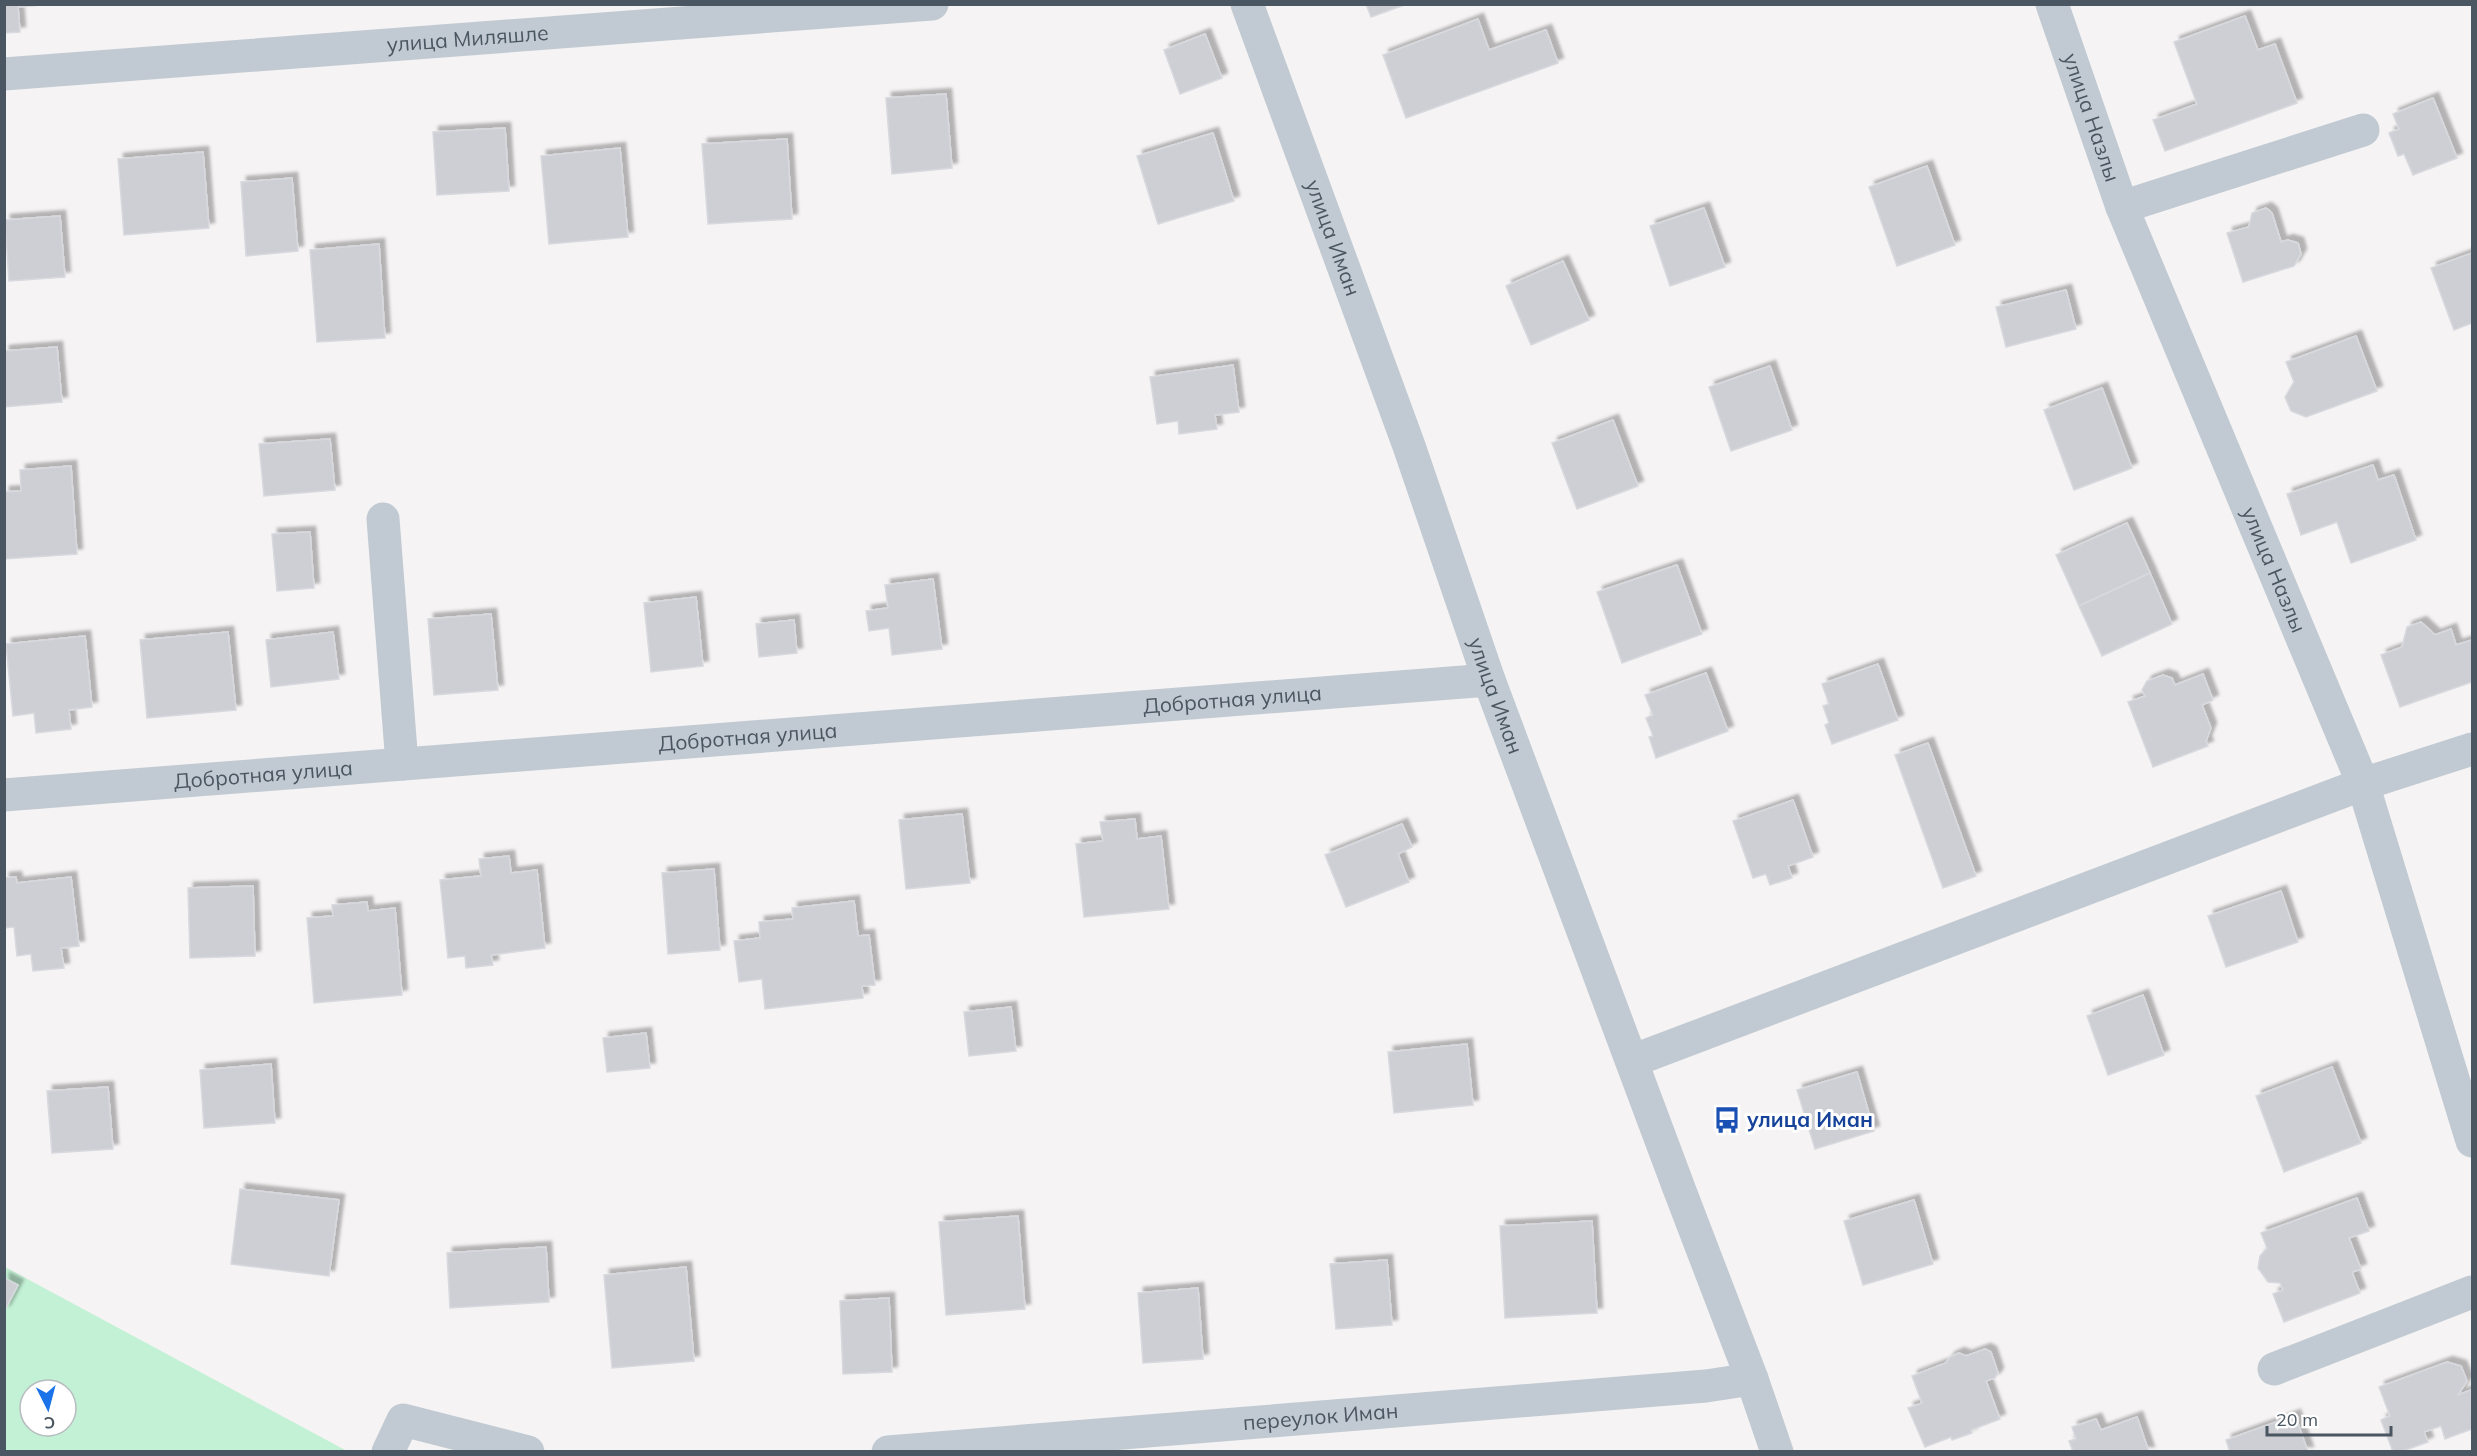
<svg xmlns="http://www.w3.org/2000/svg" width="2477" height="1456" font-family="Mulish,sans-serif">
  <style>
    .green { fill: #c3f1d5; fill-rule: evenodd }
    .building { fill: #cdcfd5; stroke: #d7d9de; stroke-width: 1.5; filter: url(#shadow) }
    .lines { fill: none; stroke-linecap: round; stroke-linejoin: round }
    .minor { stroke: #c1cad2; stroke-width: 33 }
    .labels { text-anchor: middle; stroke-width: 6; stroke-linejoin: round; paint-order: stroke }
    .street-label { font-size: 21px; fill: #4a5661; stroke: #fff }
    .transit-label { font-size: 21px; font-weight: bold; fill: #164399; stroke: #fff; text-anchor: start }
  </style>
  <defs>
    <filter id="shadow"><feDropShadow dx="5.5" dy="-5.5" stdDeviation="1.5" flood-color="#0004"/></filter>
  </defs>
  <rect width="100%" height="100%" fill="#f5f3f3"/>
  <path class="green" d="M5 1267 347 1451H5ZM30 1390H66V1426H30Z"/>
  <g class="building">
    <path d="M4 4H41V5L18 7 20 32 4 33Z"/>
    <path d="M1366 4H1407L1371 17Z"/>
    <path d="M2245 16 2258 50 2275 44 2297 103 2165 151 2153 120 2197 104 2174 42Z"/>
    <path d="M1478 19 1489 50 1546 30 1558 63 1406 118 1383 55Z"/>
    <path d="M1205 34 1222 78 1180 94 1164 50Z"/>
    <path d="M946 94 952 168 892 174 886 98Z"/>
    <path d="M2433 98 2457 158 2413 175 2404 154 2398 156 2389 133 2399 129 2393 114Z"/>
    <path d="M505 128 509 191 437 195 433 132Z"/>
    <path d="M1213 133 1234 201 1158 224 1137 156Z"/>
    <path d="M787 139 792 219 708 224 702 144Z"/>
    <path d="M620 148 628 237 549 244 541 156Z"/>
    <path d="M203 152 209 228 124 235 118 159Z"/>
    <path d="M1927 166 1955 245 1897 266 1869 187Z"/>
    <path d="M292 178 298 251 246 256 241 182Z"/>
    <path d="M1704 208 1725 267 1670 286 1650 226Z"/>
    <path d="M2266 208 2272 213 2281 242 2288 240 2298 243 2301 254 2294 266 2243 282 2227 233 2249 227 2252 213Z"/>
    <path d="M60 216 65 277 9 281 5 220Z"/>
    <path d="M379 244 385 338 317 342 310 250Z"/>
    <path d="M2472 253V323L2454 330 2431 268Z"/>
    <path d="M1563 261 1589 320 1531 345 1506 286Z"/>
    <path d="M2066 290 2076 329 2006 347 1996 307Z"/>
    <path d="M2356 336 2377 391 2306 417 2291 411 2285 397 2294 382 2286 362Z"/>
    <path d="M57 347 62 402 4 407V351Z"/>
    <path d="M1233 365 1239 412 1215 415 1217 429 1179 434 1178 421 1157 424 1150 377Z"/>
    <path d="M1770 366 1792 430 1731 451 1709 387Z"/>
    <path d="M2102 388 2132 468 2074 490 2044 410Z"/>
    <path d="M1613 420 1638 486 1577 509 1552 443Z"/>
    <path d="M330 439 335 490 264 496 259 444Z"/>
    <path d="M2373 465 2378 480 2394 475 2416 540 2351 563 2337 522 2301 535 2287 494Z"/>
    <path d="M71 466 77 554 4 559V492L21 491 20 470Z"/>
    <path d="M2127 523 2150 573 2079 606 2056 555Z"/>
    <path d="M310 532 314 588 277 591 272 534Z"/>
    <path d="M1677 565 1702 634 1622 663 1597 592Z"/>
    <path d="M2150 573 2172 624 2102 656 2079 606Z"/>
    <path d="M933 579 942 649 892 655 889 628 869 631 866 611 888 608 885 585Z"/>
    <path d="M696 597 703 666 651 672 644 603Z"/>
    <path d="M491 614 498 690 434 695 428 619Z"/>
    <path d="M794 620 797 653 759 657 756 624Z"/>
    <path d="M2421 622 2435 635 2451 629 2456 645 2472 640V682L2400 707 2381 655 2402 647 2407 627Z"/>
    <path d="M228 632 236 710 147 718 140 640Z"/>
    <path d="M333 632 339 679 271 687 266 640Z"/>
    <path d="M85 636 92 707 69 710 71 729 36 733 34 713 13 716 6 644Z"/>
    <path d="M1878 664 1898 720 1832 744 1825 725 1829 723 1823 706 1829 704 1822 684Z"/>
    <path d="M1706 673 1728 731 1656 758 1649 737 1653 736 1646 718 1653 715 1645 695Z"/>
    <path d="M2203 674 2213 700 2202 705 2211 728 2206 741 2208 746 2153 767 2128 702 2145 696 2142 690 2147 681 2163 675 2172 678 2175 685Z"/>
    <path d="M1928 743 1976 876 1943 888 1895 755Z"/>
    <path d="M1793 800 1813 857 1788 866 1792 878 1770 885 1766 874 1753 878 1733 821Z"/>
    <path d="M962 814 970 883 906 889 899 820Z"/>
    <path d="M1135 819 1137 839 1161 836 1169 909 1084 917 1076 844 1103 841 1100 822Z"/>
    <path d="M1402 824 1412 847 1398 854 1409 882 1346 907 1325 855Z"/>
    <path d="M509 856 511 873 537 870 545 948 491 955 493 965 466 968 465 956 448 958 440 880 481 876 479 859Z"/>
    <path d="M714 869 720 950 668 954 662 873Z"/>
    <path d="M16 877 17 883 71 877 79 946 61 948 64 968 33 971 31 954 17 956 14 927 4 928V878Z"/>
    <path d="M253 886 255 956 190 958 188 888Z"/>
    <path d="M2281 891 2298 942 2226 967 2208 916Z"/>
    <path d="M854 901 858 936 869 935 875 985 862 986 863 998 765 1009 762 979 739 982 734 941 760 938 759 922 793 919 792 908Z"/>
    <path d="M367 902 368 911 395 908 402 995 314 1003 307 918 333 916 332 905Z"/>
    <path d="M2143 995 2164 1055 2108 1075 2087 1016Z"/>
    <path d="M1011 1007 1016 1051 969 1056 964 1012Z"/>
    <path d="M646 1033 650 1068 607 1072 603 1038Z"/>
    <path d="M1467 1044 1473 1105 1394 1113 1388 1052Z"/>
    <path d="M271 1064 275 1123 204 1128 200 1070Z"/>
    <path d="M2332 1067 2361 1143 2284 1172 2256 1096Z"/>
    <path d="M1857 1072 1874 1131 1815 1149 1797 1090Z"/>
    <path d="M108 1087 113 1149 52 1153 47 1091Z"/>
    <path d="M240 1189 339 1200 329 1276 231 1264Z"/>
    <path d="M2357 1198 2369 1231 2349 1238 2361 1269 2352 1272 2360 1293 2284 1322 2273 1294 2283 1290 2280 1283 2268 1282 2258 1268 2260 1256 2267 1248 2261 1233Z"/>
    <path d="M1914 1200 1933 1264 1863 1285 1844 1221Z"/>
    <path d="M1018 1216 1025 1309 946 1315 939 1222Z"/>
    <path d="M1592 1221 1597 1313 1505 1318 1500 1226Z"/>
    <path d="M546 1247 549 1302 450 1308 447 1253Z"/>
    <path d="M1387 1260 1392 1325 1336 1329 1330 1264Z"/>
    <path d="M686 1267 694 1361 612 1368 604 1275Z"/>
    <path d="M4 1278 18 1285 4 1312Z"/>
    <path d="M1198 1288 1203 1359 1143 1363 1138 1293Z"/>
    <path d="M889 1298 892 1372 843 1374 840 1301Z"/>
    <path d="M1985 1349 1991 1352 1998 1373 1995 1378 1986 1381 2000 1419 1971 1430 1972 1433 1952 1440 1951 1437 1925 1447 1908 1408 1922 1403 1912 1376 1946 1363 1950 1357 1959 1353 1966 1356Z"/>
    <path d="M2447 1362 2461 1366 2467 1381 2458 1395 2471 1390 2472 1429 2445 1439 2441 1426 2424 1432 2428 1442 2400 1452H2393L2381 1420 2390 1416 2379 1387Z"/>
    <path d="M2295 1415 2308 1452H2230L2226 1440Z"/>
    <path d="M2137 1417 2149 1452H2073L2069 1441 2076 1439 2072 1427 2096 1419 2101 1430Z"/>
  </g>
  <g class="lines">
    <g class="minor">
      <path id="s1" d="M1247 4 1409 446 1489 680 1680 1191 1752 1379 1777 1452"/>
      <path id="s2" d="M2052 4 2122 207 2363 784 2472 1141"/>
      <path id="s3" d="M4 74 932 4"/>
      <path d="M2122 207 2363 130"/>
      <path d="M383 519 402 764"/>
      <path id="s4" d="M4 795 1489 680"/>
      <path d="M1632 1061 2363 784 2472 749"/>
      <path d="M2274 1369 2472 1292"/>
      <path d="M388 1452 403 1420 528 1452"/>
      <path id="s5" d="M888 1452 1706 1386 1752 1379"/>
    </g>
  </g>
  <defs>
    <symbol id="bus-bare" viewBox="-9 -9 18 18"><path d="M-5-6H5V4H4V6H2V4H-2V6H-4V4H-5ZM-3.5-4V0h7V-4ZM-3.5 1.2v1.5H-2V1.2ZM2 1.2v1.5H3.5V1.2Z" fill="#1a4fb4" stroke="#fff" stroke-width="2.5" paint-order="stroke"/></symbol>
  </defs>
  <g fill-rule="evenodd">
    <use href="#bus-bare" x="1708" y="1101" width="38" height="38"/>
  </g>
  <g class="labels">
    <g class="street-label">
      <text dy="7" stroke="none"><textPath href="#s3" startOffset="465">улица Миляшле</textPath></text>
      <text dy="7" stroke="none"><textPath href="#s2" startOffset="120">улица Назлы</textPath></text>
      <text dy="7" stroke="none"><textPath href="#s1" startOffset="249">улица Иман</textPath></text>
      <text dy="7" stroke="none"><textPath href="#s2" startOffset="608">улица Назлы</textPath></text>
      <text dy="7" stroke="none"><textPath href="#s1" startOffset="735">улица Иман</textPath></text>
      <text dy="7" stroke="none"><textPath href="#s4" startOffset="1232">Добротная улица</textPath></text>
      <text dy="7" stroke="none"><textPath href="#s4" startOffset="746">Добротная улица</textPath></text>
      <text dy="7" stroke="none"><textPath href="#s4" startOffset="260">Добротная улица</textPath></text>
      <text dy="7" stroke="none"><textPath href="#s5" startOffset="434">переулок Иман</textPath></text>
    </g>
    <g class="transit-label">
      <text x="1747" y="1127">улица Иман</text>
    </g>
  </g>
  <rect width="2477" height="1456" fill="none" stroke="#4a5661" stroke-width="12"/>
  <g transform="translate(48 1408) rotate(174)"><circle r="28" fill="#ffffff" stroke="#b7bbc0" stroke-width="1.5"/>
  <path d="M0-4.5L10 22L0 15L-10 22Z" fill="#1a73e8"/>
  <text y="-9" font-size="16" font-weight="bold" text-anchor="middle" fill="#4a5661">С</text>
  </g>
  <path d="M2267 1426v9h124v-9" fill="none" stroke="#4a5661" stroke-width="3"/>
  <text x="2276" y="1426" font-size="18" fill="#4a5661" stroke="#ffffff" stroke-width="4.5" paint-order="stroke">20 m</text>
</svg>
